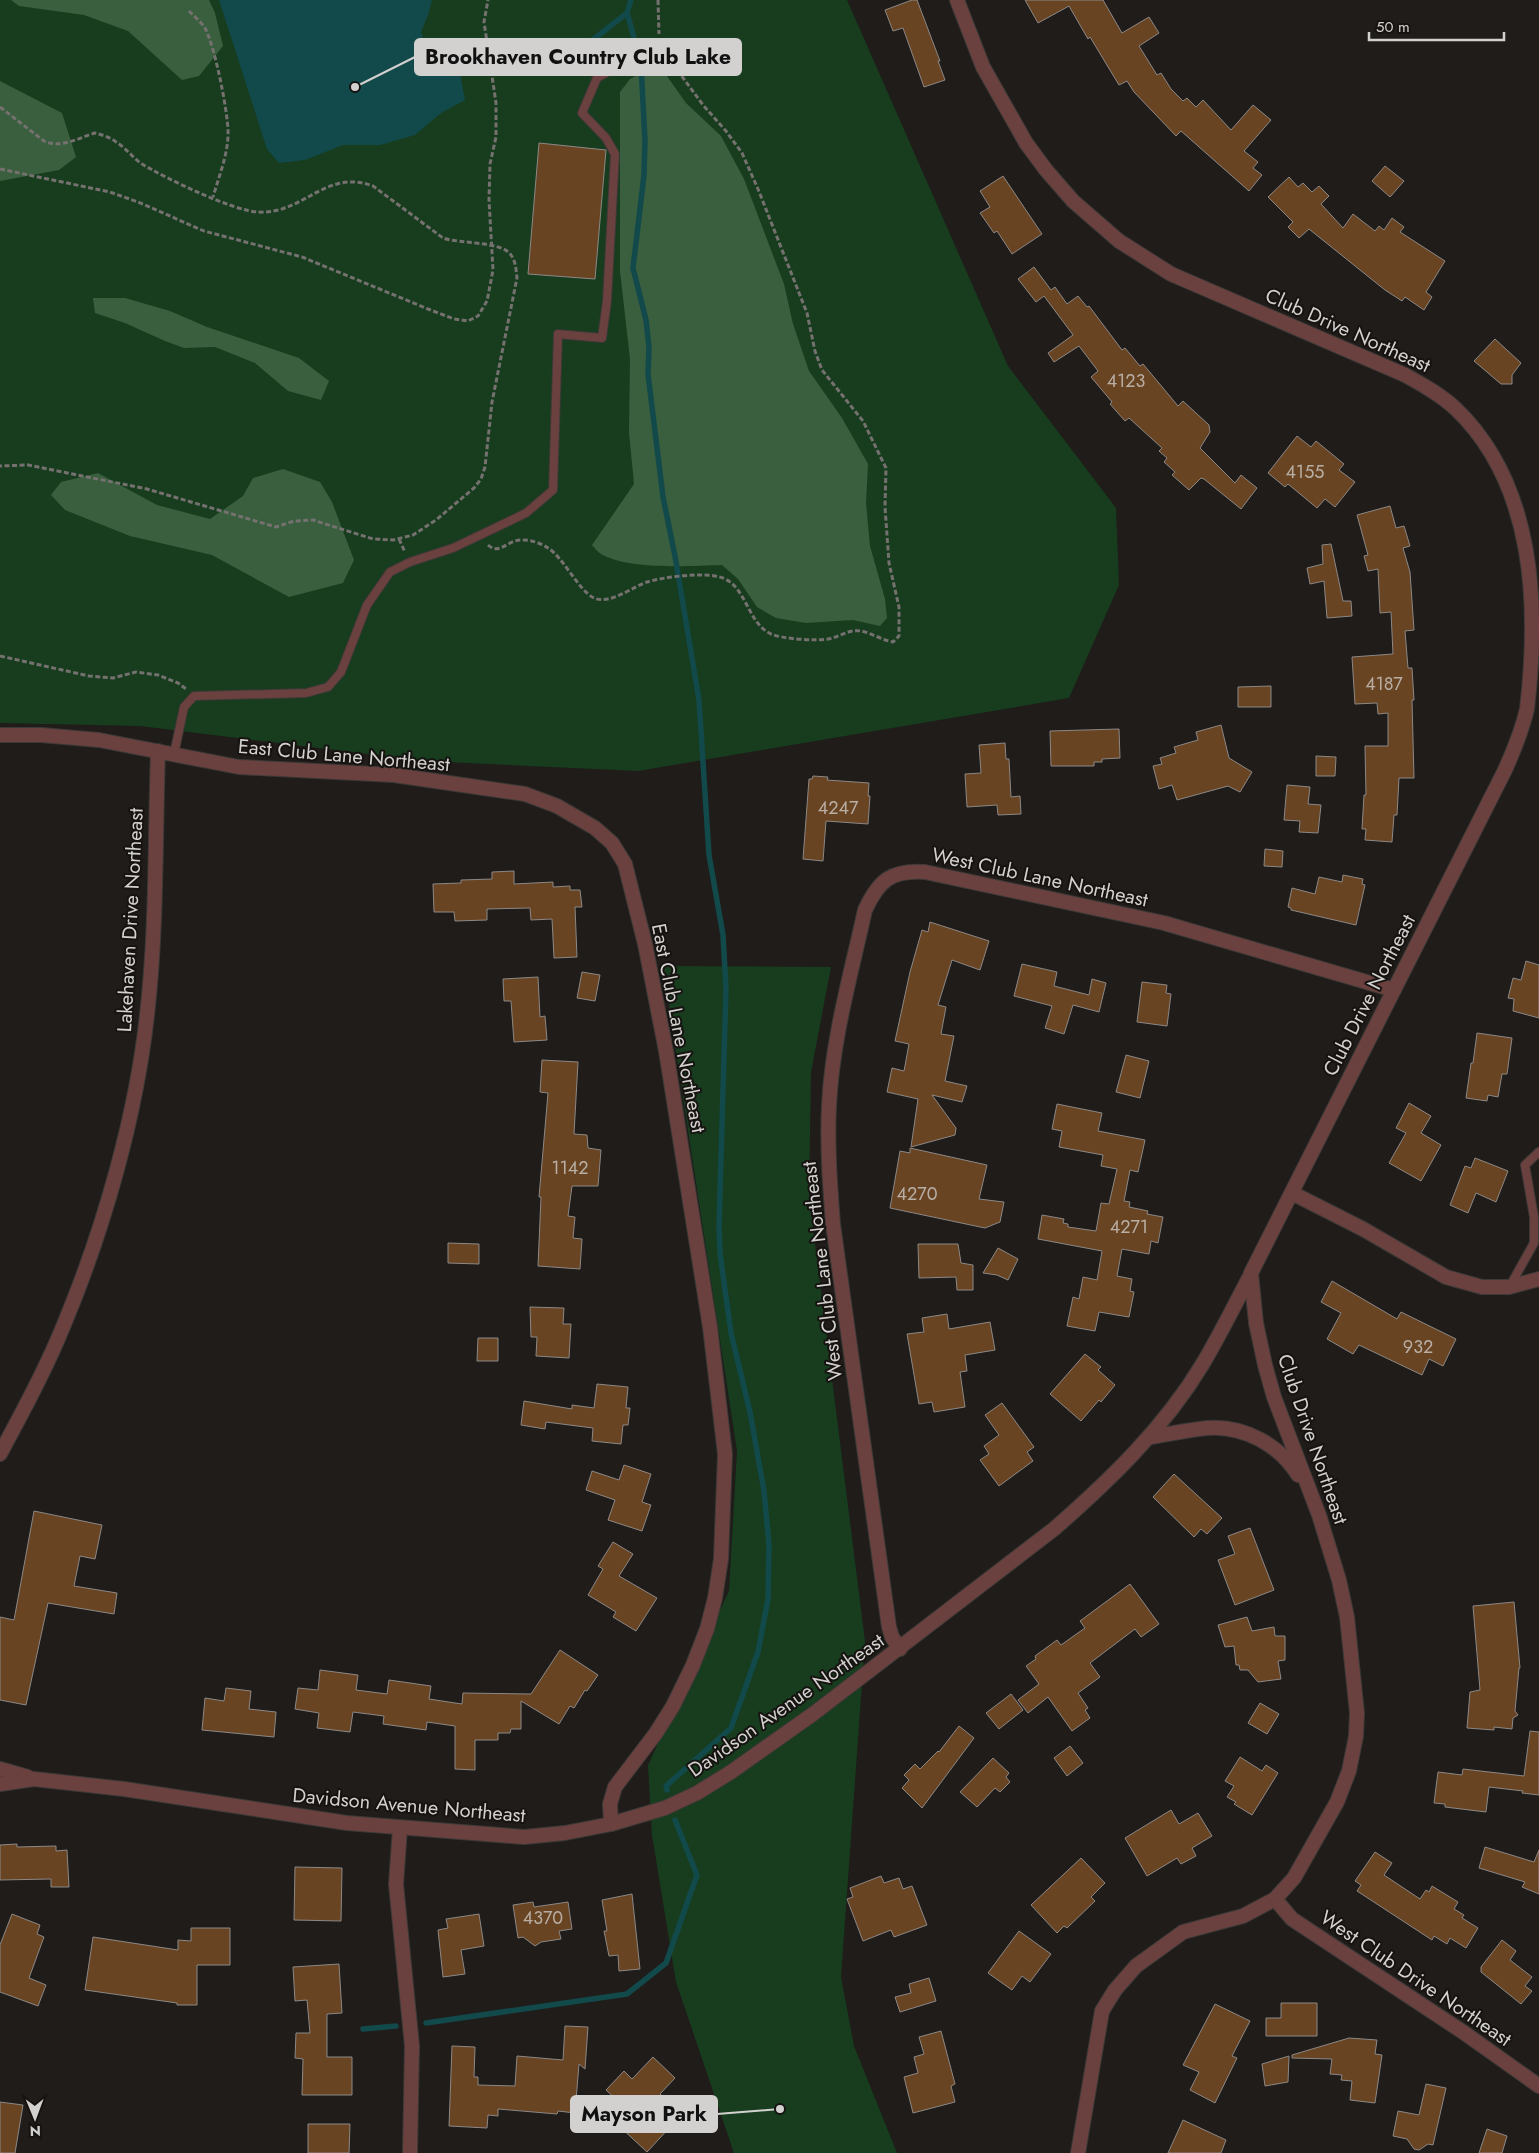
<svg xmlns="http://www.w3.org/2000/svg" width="1539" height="2153" font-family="Jost,sans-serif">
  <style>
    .green { fill: #173d1e }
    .forest { fill: #395f3e }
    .water { fill: #12494a }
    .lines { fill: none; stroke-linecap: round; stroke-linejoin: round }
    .stream { stroke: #12494a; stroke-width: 5.5 }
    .building { fill: #694423; stroke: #8c8886 }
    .service-casing { stroke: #3c3937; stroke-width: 10 }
    .minor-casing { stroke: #3c3937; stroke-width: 16 }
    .path { stroke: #74716f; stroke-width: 3; stroke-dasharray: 5 2.5; stroke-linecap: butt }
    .service { stroke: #6a413e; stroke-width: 8 }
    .minor { stroke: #6a413e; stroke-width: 14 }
    .labels { text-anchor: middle; stroke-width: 4; stroke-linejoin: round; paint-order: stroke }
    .number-label { font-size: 18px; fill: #b8aea4 }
    .street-label { font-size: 20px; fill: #d3d1cf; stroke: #161311 }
    .leader { fill: none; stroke: #d3d1cf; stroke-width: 2 }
    .callout-dot { fill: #d3d1cf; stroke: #161311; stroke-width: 2 }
    .callout { fill: #d3d1cf; stroke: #d3d1cf; stroke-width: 2 }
    .callout-label { font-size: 21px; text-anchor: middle; font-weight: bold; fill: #111 }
  </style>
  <rect width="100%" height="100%" fill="#1f1c1a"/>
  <g class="green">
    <path d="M0 0H847L1008 366 1116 508 1119 585 1069 698 638 771 425 761 140 726 0 723Z"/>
    <path d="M663 966 831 967 811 1072 809 1196 865 1641 841 1977 854 2046 897 2153H734L676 1982 652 1835 648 1765 729 1591 737 1451Z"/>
  </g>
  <g class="forest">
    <path d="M11 0H209L215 13 223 46 199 76 182 80 128 31 84 15 19 6Z"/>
    <path d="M653 67 664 72 686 103 721 136 744 179 784 284 793 324 809 371 842 418 868 464 866 503 870 546 885 599 887 618 880 626 853 620 806 623 776 618 757 607 738 579 722 565C690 566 631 570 603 555 598 553 595 548 592 545L634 484 629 432 630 359 620 271V92L630 79Z"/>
    <path d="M0 81 62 113 76 157 59 170 0 181Z"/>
    <path d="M93 298H125L170 311 207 327 299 358 329 381 321 400 288 391 255 363 215 347 184 348 165 341 125 323 95 313Z"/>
    <path d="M283 469 320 482 332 502 354 560 343 583 289 597 212 555 130 536 65 510 51 495 61 482 98 473 157 505 210 519 243 496 253 478Z"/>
  </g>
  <path class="water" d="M219 0H432L428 15 421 32C430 57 431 60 458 63L465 100 441 113 415 135 380 145H343L305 160 279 163 267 149Z"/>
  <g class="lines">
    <g class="stream">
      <path d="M631 0 627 13 635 41"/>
      <path d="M641 65 645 141 644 175 633 268 646 320 649 347 648 374 663 497 675 556 699 700 709 855 723 935 726 989 719 1226 720 1253 731 1333 750 1412 764 1491 769 1545 768 1599 758 1652 731 1728 666 1786 667 1790"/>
      <path d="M454 75 556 56 590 42 627 13"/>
      <path d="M426 2023 627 1994 666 1963 697 1875 675 1820"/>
      <path d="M363 2029 396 2026"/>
    </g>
  </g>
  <g class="building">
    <path d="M912 0H917L940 61H938L945 80 924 87 903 28 893 31 885 10Z"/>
    <path d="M1025 0H1103L1122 33 1149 17 1159 33 1139 46 1157 75 1161 73 1171 89 1183 101 1187 98 1196 107 1203 100 1231 130 1253 105 1271 120 1244 151 1258 162 1253 168 1262 175 1249 191 1181 131 1176 136 1134 92 1127 81 1119 85 1090 37 1088 39 1069 6 1038 23Z"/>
    <path d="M539 143 606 150 595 279 528 274Z"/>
    <path d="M1385 166 1404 181 1390 197 1372 181Z"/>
    <path d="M1003 176 1042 234 1012 254 997 231 994 233 980 213 990 207 980 191Z"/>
    <path d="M1289 177 1298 187 1303 183 1312 192 1319 186 1329 196 1321 204 1343 228 1353 214 1375 231 1379 226 1384 230 1392 218 1404 227 1400 232 1445 261 1426 292 1432 297 1424 310 1405 297 1402 301 1385 290 1309 229 1299 238 1288 227 1293 222 1268 197Z"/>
    <path d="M1034 267 1051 290 1055 287 1067 304 1078 296 1087 307 1089 306 1122 350 1125 348 1140 366 1143 364 1178 406 1183 401 1209 425 1210 432 1200 448 1235 483 1241 475 1257 488 1241 509 1204 479 1201 478 1189 490 1172 475 1175 472 1164 462 1167 458 1159 451 1162 448 1129 418 1125 421 1110 404 1112 402 1091 377 1098 371 1079 346 1054 362 1048 353 1073 335 1044 296 1036 302 1018 279Z"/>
    <path d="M1495 339 1521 363 1512 375V384H1501L1474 361Z"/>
    <path d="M1297 436 1311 447 1316 441 1344 464 1339 470 1355 482 1335 507 1325 499 1317 508 1288 484 1285 487 1268 473Z"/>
    <path d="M1390 506 1396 528 1404 526 1410 546 1403 548 1410 572 1414 630 1405 631 1408 668H1412L1414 700H1412L1414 778H1399L1397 815H1394L1392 842 1365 840 1366 829H1362L1364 795H1366L1365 746H1388V713L1378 714 1377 703 1355 704 1352 657 1393 654 1391 612 1380 613 1378 569 1368 571 1364 556 1368 555 1357 515Z"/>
    <path d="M1331 544 1343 601H1351L1352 616 1327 618 1324 581 1310 584 1307 568 1323 564 1322 545Z"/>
    <path d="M1271 686V707H1238V687Z"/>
    <path d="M1221 725 1229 758 1252 772 1240 792 1228 786 1177 800 1172 785 1159 789 1153 766 1162 764 1160 758 1176 753 1174 747 1198 740 1196 732Z"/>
    <path d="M1119 729 1120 758 1102 759V762H1094V766H1051L1050 731Z"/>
    <path d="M1005 743 1006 759H1009L1011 797 1020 796 1021 814 998 815 997 805 967 807 965 774 981 773 979 745Z"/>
    <path d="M1316 756 1336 757 1335 776H1316Z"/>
    <path d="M813 776 828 777 827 780 869 783 868 796H870L868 824 826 821 823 861 803 859 809 779H812Z"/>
    <path d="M1287 785 1310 787 1308 804 1321 805 1318 833 1299 832 1300 821 1284 820Z"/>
    <path d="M1265 849 1283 851 1282 867 1264 866Z"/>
    <path d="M514 871V884L553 882V887L570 886V890H580L582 907H575L577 957 554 958 552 919 531 920 530 908 487 909V920L455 921 454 912H434L433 884 461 883V880L492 879V872Z"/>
    <path d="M1343 875 1363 879 1362 884 1365 885 1356 925 1291 910V908L1288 907 1292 888 1315 894 1319 877 1342 882Z"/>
    <path d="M930 922 989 941 980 970 952 960 938 1005 946 1007 941 1034 954 1036 945 1081 967 1086 962 1102 932 1095 956 1128 955 1135 911 1147 918 1099 887 1092 892 1068 904 1071 909 1044 895 1041 910 972 922 930 928 932Z"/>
    <path d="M1526 961 1539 965V1018L1513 1011 1514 999 1508 998 1513 978 1521 980Z"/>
    <path d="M1022 964 1057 972 1054 986 1089 995 1092 979 1106 983 1099 1012 1073 1005 1064 1034 1045 1028 1052 1006 1014 996Z"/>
    <path d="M582 972 600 975 595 1001 577 998Z"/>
    <path d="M538 977 540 1017 545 1016 547 1040 514 1042 511 1001H504L503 979Z"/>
    <path d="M1142 982 1167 985 1166 993 1171 994 1167 1026 1137 1022Z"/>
    <path d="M1477 1033 1512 1038 1507 1074H1502L1498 1097 1488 1095 1487 1101 1466 1098 1471 1063H1473Z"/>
    <path d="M1126 1055 1149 1061 1140 1098 1116 1092Z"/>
    <path d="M542 1060 578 1062 574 1134 587 1135 588 1148 601 1150 598 1186H572L568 1216 575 1217 573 1238 582 1239 580 1269 538 1266 541 1197H539L548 1093 540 1092Z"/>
    <path d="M1409 1103 1431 1116 1421 1133 1441 1145 1421 1181 1389 1163 1406 1133 1396 1128Z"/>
    <path d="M1057 1104 1102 1113 1098 1131 1145 1140 1138 1172 1130 1170 1124 1201 1130 1202 1129 1207 1148 1211 1147 1214 1163 1217 1158 1243 1151 1241 1149 1254 1122 1249 1117 1276 1132 1279 1130 1291 1134 1292 1129 1317 1099 1312 1095 1331 1067 1326 1073 1297 1079 1299 1083 1277 1097 1280 1102 1251 1038 1239 1042 1215 1064 1219 1063 1223 1068 1224V1227L1096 1231 1101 1203 1109 1204 1117 1169 1101 1166 1103 1155 1059 1147 1062 1131 1052 1129Z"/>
    <path d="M910 1148 987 1165 979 1199 1004 1202 1000 1222 985 1228 890 1208 900 1151 910 1153Z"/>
    <path d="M1475 1158 1508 1171 1496 1202 1476 1193 1468 1213 1450 1205 1465 1166 1471 1168Z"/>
    <path d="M448 1243 479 1244V1264L448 1263Z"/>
    <path d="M918 1244H958L961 1263 973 1265V1290H957L956 1277 919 1278Z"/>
    <path d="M998 1248 1018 1259 1008 1280 997 1275 983 1273Z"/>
    <path d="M1332 1281 1397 1319 1401 1312 1456 1339 1443 1366 1429 1359 1422 1375 1359 1345 1353 1354 1327 1339 1341 1313 1321 1302Z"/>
    <path d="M530 1307 564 1308 563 1324H571L569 1358 536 1356 537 1337H531Z"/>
    <path d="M947 1314 949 1329 990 1322 995 1350 965 1355 967 1371 960 1372 965 1407 934 1412 932 1402 919 1404 907 1334 924 1332 922 1318Z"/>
    <path d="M478 1338H498V1361H477Z"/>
    <path d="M1085 1354 1101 1367 1098 1370 1115 1385 1101 1402 1099 1400 1081 1421 1050 1394Z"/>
    <path d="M597 1384 628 1387 626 1408H630L628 1425H623L621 1444 592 1441 593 1428 546 1422 545 1429 521 1425 524 1401 572 1409V1405L594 1408Z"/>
    <path d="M1002 1403 1034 1447 1027 1452 1033 1461 999 1486 980 1460 989 1454 984 1446 999 1435 985 1415Z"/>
    <path d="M624 1465 651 1474 642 1502 651 1505 642 1531 608 1520 615 1500 586 1490 592 1471 619 1480Z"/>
    <path d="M1174 1474 1222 1518 1207 1534 1201 1529 1194 1537 1153 1497Z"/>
    <path d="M34 1511 102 1525 95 1559 80 1556 74 1586 117 1593 114 1614 48 1603 26 1705 0 1700V1617L14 1620Z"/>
    <path d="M1250 1528 1274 1590 1235 1605 1218 1560 1235 1554 1228 1536Z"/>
    <path d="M613 1542 633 1554 619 1576 657 1598 636 1631 613 1617 616 1612 588 1595 603 1569 598 1566Z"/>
    <path d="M1130 1584 1159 1624 1141 1637 1135 1629 1090 1663 1100 1677 1078 1693 1088 1708 1085 1710 1090 1718 1072 1731 1048 1697 1028 1713 1018 1700 1039 1684 1026 1666 1036 1659 1035 1656 1057 1640 1061 1645 1085 1628 1080 1621Z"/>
    <path d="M1514 1602 1520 1668H1519L1515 1711 1518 1715 1513 1718 1512 1729 1494 1727V1730L1467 1728 1470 1692 1480 1690 1473 1606Z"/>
    <path d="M1247 1617 1252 1631 1274 1627 1275 1636H1285V1660L1278 1661 1281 1679 1258 1682 1248 1670H1240L1239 1665H1236L1234 1646 1225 1647 1218 1625Z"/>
    <path d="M560 1650 598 1675 587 1691 585 1690 574 1708 570 1706 559 1724 521 1701V1729H511L510 1733H498V1740H475V1770L455 1769V1726L427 1722 426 1730 383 1724 384 1716 353 1712 350 1732 317 1728 319 1713 295 1709 298 1688 318 1690 320 1670 358 1675 356 1690 387 1694 389 1680 431 1686 429 1699 462 1704 463 1693 531 1694Z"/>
    <path d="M226 1688 251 1691 249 1709 276 1712 274 1737 202 1730 205 1698 224 1701Z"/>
    <path d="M1011 1694 1023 1710 999 1729 986 1713Z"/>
    <path d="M1260 1703 1279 1714 1267 1734 1248 1723Z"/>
    <path d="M959 1726 974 1738 922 1808 902 1788 909 1780 904 1775 915 1764 920 1769 938 1751 939 1752Z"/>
    <path d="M1530 1731 1539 1732V1795L1522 1793 1523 1791 1489 1787 1486 1812 1445 1807V1804L1434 1803 1438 1772 1462 1775 1463 1769 1524 1776Z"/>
    <path d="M1070 1746 1083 1763 1067 1776 1054 1758Z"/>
    <path d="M1240 1757 1262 1771 1266 1765 1278 1773 1252 1815 1234 1804 1236 1802 1227 1797 1234 1786 1225 1781Z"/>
    <path d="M993 1758 1009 1773 1006 1777 1010 1782 1000 1792 995 1788 977 1807 960 1792Z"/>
    <path d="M1171 1810 1179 1824 1198 1813 1212 1836 1192 1848 1196 1856 1181 1864 1177 1858 1147 1876 1125 1838Z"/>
    <path d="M17 1844V1847L56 1846V1851L67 1850 69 1887H51V1879L0 1880V1845Z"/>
    <path d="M1485 1847 1534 1862 1539 1850V1894L1522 1887 1525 1882 1479 1868Z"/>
    <path d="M1375 1852 1392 1863 1384 1875 1420 1899 1426 1890 1429 1892 1432 1886 1458 1902 1454 1909 1464 1915 1462 1918 1478 1928 1466 1948 1450 1938 1447 1944 1434 1936 1432 1940 1357 1891 1361 1885 1355 1881Z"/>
    <path d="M1081 1858 1105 1883 1091 1897 1095 1901 1067 1928 1064 1926 1057 1933 1031 1905Z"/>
    <path d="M295 1867 342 1868 341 1921 294 1920Z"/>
    <path d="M881 1876 884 1883 899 1878 903 1889 912 1886 927 1925 894 1937 891 1930 863 1941 847 1899 853 1897 850 1888Z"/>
    <path d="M632 1894 640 1969 619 1971 618 1955 609 1956 604 1931H607L602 1900Z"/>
    <path d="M533 1902 534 1907 568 1902 572 1929 559 1931 561 1939 541 1942 535 1946 523 1937 518 1938 513 1905Z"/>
    <path d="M12 1914 40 1925 37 1934 44 1937 29 1978 46 1985 38 2006 0 1992V1945Z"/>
    <path d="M479 1914 484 1946 461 1950 465 1974 443 1977 438 1930 448 1928 446 1919Z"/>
    <path d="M191 1928H230V1965H197V2005H177V2003L85 1990 93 1937 178 1950V1940L191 1941Z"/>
    <path d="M1019 1931 1051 1954 1030 1982 1022 1976 1012 1990 988 1973Z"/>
    <path d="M1502 1940 1516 1951 1510 1960 1532 1977 1525 1986 1532 1991 1521 2004 1481 1972V1967Z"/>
    <path d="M339 1964 342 2013 327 2014V2057H352V2095H302L303 2059 295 2058 296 2033H310L307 2000 295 2001 293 1967Z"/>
    <path d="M929 1978 936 2001 900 2012 895 1997 911 1993 909 1984Z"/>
    <path d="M1281 2003H1317V2036H1266V2018H1281Z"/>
    <path d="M1215 2004 1250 2021 1232 2056 1237 2058 1215 2103 1190 2090 1199 2072 1183 2065Z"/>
    <path d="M565 2026 588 2027 585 2069 579 2064 575 2113 558 2111 557 2114 498 2109V2116L488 2115 487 2128 449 2126 452 2046 475 2047 474 2077H478V2085L515 2086 517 2056 563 2060Z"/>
    <path d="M941 2031 955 2084 951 2086 955 2102 913 2113 904 2077 918 2073 914 2057 924 2054 919 2037Z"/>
    <path d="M1349 2038 1377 2040 1375 2054 1382 2055 1375 2103 1350 2100 1352 2081 1341 2080 1342 2075 1330 2074 1332 2059 1292 2058V2055Z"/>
    <path d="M1289 2056 1288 2082 1265 2086 1262 2064Z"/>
    <path d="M653 2057 675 2078 660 2094 682 2114 647 2152 617 2124 629 2111 606 2090 624 2071 632 2079Z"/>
    <path d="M1426 2084 1446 2088 1433 2145 1428 2144 1419 2150 1414 2149 1407 2139 1393 2136 1398 2111 1419 2115Z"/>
    <path d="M0 2102 23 2105 15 2153H0Z"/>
    <path d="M1183 2120 1226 2140 1221 2153H1168Z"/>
    <path d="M308 2124H350L349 2153H308Z"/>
    <path d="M1487 2129 1507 2136 1502 2153H1479Z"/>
  </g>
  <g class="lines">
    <defs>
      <g id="service">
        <path d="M174 754 184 707 194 696 306 693 328 687 341 672 367 605 390 572 410 562 453 548 495 528 526 513 553 490 558 334 602 338 607 301 615 154 606 138 582 113 597 78 628 60 660 46"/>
        <path d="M1510 1286 1534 1243V1217L1525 1165 1539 1152"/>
      </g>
      <g id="minor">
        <path d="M957 0 983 67 1026 143 1046 170 1073 201 1119 241 1171 274 1405 375C1423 385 1441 395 1456 409 1535 485 1539 606 1527 709 1522 730 1514 750 1505 770L1251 1273 1256 1323 1265 1365 1274 1397 1319 1515 1339 1580 1347 1617 1357 1713 1356 1736 1349 1771 1337 1802 1294 1878 1275 1899 1243 1916 1183 1932 1136 1966 1115 1990 1102 2011 1078 2153"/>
        <path d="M0 735H41L99 740 239 767 394 775 525 794 557 806 595 828 612 843 625 864 645 944 666 1051 710 1327 725 1454 721 1559 715 1598 707 1629 693 1665 673 1706 656 1733 615 1787 610 1804 611 1824"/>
        <path d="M1292 1193 1363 1229 1446 1277 1482 1287H1509L1539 1279"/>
        <path d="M1150 1437C1169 1434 1188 1430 1207 1428 1243 1425 1280 1445 1298 1475"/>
        <path d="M0 1454C23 1411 47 1367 65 1322 104 1228 136 1116 147 1015 157 928 155 839 158 751"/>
        <path d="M900 1649 892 1637 889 1627 833 1224C830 1185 827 1145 829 1106 832 1040 851 974 865 910 879 880 891 870 925 872L1164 923 1394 990"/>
        <path d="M0 1769 28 1777"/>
        <path d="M0 1784 34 1779 124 1789 347 1823 524 1837 565 1833 611 1824 665 1808 697 1793 731 1772 813 1714 1054 1529C1110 1480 1164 1428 1202 1365 1220 1335 1235 1304 1251 1274"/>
        <path d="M400 1828 396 1884 412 2046 410 2153"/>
        <path d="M1275 1899 1292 1919 1463 2032 1539 2086"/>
      </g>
    </defs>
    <use href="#service" class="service-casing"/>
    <use href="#minor" class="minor-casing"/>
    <g class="path">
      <path d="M658 0 659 34"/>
      <path d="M189 11C194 16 201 22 205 28 215 47 227 108 228 130 229 152 219 176 213 197"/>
      <path d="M0 107 44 141C61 149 78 138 95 133 102 135 110 137 116 142 126 148 133 158 142 164 165 178 233 211 258 212 303 215 326 168 373 186L443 238C460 244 502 241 511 255 516 262 516 270 517 278L492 402 485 467 481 479 474 488 436 520 413 535 393 540 373 539 313 520 294 521 276 527 147 489 28 465 0 466"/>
      <path d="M0 169 110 192 138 202 204 231 302 257 428 309 454 319 468 321 478 316 487 301 493 270 489 200 490 164 496 137V103L484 22 488 0"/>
      <path d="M399 539 405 552"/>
      <path d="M488 545C498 554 505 544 515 541 526 538 539 542 548 548 563 557 579 591 594 598 610 605 632 587 647 582 664 577 697 573 715 576 747 580 745 622 771 634 783 639 815 641 828 639 840 637 848 629 861 631 871 633 882 640 893 642L899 636V607L889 563 885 507 886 468 863 421 822 370 815 351 807 313 758 189 742 153 726 131 703 105 667 56"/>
      <path d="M0 656 89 676 113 678 136 672 158 675 178 683 186 689"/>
    </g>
    <use href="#service" class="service"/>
    <use href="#minor" class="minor"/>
  </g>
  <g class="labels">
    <g class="number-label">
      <text x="1126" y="387">4123</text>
      <text x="1305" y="478">4155</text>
      <text x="1384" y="690">4187</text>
      <text x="838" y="814">4247</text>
      <text x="570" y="1174">1142</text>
      <text x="917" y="1200">4270</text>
      <text x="1129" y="1233">4271</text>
      <text x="1418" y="1353">932</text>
      <text x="543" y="1924">4370</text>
    </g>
    <g class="street-label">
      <text transform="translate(1348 330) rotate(24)" y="7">Club Drive Northeast</text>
      <text transform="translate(344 755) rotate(5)" y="7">East Club Lane Northeast</text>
      <text transform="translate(1040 877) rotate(12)" y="7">West Club Lane Northeast</text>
      <text transform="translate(130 920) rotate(-87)" y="7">Lakehaven Drive Northeast</text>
      <text transform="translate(1369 995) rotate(-63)" y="7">Club Drive Northeast</text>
      <text transform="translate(679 1028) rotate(79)" y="7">East Club Lane Northeast</text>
      <text transform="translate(822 1271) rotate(-97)" y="7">West Club Lane Northeast</text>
      <text transform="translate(1313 1439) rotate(71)" y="7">Club Drive Northeast</text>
      <text transform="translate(786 1705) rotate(-35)" y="7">Davidson Avenue Northeast</text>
      <text transform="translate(409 1805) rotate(5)" y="7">Davidson Avenue Northeast</text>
      <text transform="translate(1416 1978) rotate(34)" y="7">West Club Drive Northeast</text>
    </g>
  </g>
  <path class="leader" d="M355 87L415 57M780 2109L717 2114"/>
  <g class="callout-dot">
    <circle cx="355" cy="87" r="5"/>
    <circle cx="780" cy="2109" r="5"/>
  </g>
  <g class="callout">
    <rect x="415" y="39" width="326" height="36" rx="5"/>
    <rect x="571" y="2096" width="146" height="36" rx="5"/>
  </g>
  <g class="callout-label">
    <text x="578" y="64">Brookhaven Country Club Lake</text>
    <text x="644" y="2121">Mayson Park</text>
  </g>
  <g transform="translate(35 2118) rotate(179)" stroke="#161311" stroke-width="4" paint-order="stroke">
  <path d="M0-4L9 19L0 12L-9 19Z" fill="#d3d1cf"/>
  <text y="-8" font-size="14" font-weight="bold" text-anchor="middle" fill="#d3d1cf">N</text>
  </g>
  <path d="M1369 32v8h135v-8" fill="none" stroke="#d3d1cf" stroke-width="2.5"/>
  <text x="1376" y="32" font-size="15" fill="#d3d1cf" stroke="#161311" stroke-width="4" paint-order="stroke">50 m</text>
</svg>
